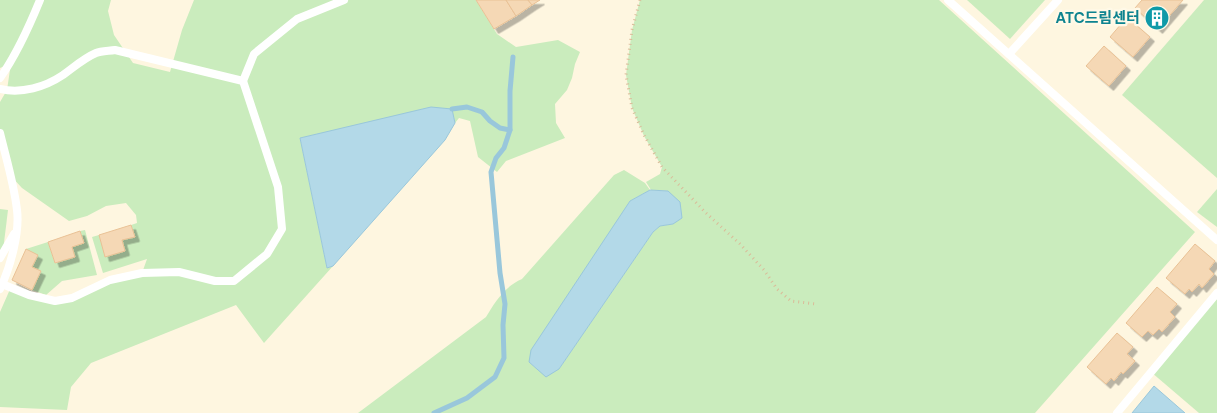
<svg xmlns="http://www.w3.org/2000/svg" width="1217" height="413" font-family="'DM Sans','Noto Sans KR',sans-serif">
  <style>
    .green { fill: #caecbd }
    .water { fill: #b3d9e8; stroke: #99c7db }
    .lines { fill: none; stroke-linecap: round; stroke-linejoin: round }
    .stream { stroke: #99c7db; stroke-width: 5 }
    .building { fill: #f5d8b5; stroke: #e9c195; filter: url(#shadow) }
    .path { stroke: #dabb99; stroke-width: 3; stroke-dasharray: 1 4; stroke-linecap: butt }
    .service { stroke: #fff; stroke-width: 8 }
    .labels { text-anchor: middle; stroke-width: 4.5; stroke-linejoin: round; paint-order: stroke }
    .culture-label { font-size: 15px; font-weight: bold; fill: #0d838f; stroke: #fff9e7; text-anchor: end }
  </style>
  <defs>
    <filter id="shadow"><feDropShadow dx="4.5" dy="4.5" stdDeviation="0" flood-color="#0004"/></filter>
  </defs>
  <rect width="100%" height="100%" fill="#fef6e0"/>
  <g class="green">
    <path d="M0 0H111L108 11 114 35 133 63 170 72 182 30 194 0H476L497 34 516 47 558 40 580 52 575 64 572 78 567 90 555 104 556 123 565 138 506 161 497 172 478 157 470 121 459 118 455 123 451 109 300 138 327 268 333 266 264 343 236 305 91 363 71 387 67 410 0 407V312L11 287 55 301 110 280 142 273 147 259 103 273 92 237 99 235 106 256 125 251 122 240 134 237 131 225 137 223 136 215 126 203 106 206 87 216 69 221 22 188 10 175 0 133V102L7 90 11 63 0 68Z"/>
    <path d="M640 0H939L1195 232 1035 413H358L486 317C495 302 505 286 522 279L614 175 624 170 645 183 650 190 630 201 529 362 537 369H559L653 232 660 226 673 224 668 191 651 190 646 182 660 174 662 167 644 136 632 108 626 75 632 30Z"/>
    <path d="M967 0H1045L1010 39Z"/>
    <path d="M1204 0H1217V178L1122 95Z"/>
    <path d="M1217 189V227L1197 212Z"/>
    <path d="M0 209 8 210 3 251 0 258Z"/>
    <path d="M85 230 97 275 62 281 46 295 32 290 41 271 32 267 26 249 48 242 55 263 74 257 72 247 84 243 80 231Z"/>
    <path d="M1217 293V413H1199L1151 372Z"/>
  </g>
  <g class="water">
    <path d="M431 107 452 109 455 123 445 140 333 266 327 268 300 138Z"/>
    <path d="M650 190 668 191 680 202 682 218 673 224 660 226 653 232 559 369 546 377 529 362 531 350 630 201Z"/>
    <path d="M1154 386 1185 413H1132Z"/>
  </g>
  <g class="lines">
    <g class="stream">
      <path d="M452 109 467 107 482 112 490 121 500 128 510 130"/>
      <path d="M434 413 467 398 495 377 504 358 503 325 505 304 500 273 491 172 496 158 504 148 510 130V91L513 57"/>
    </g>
  </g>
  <g class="building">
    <path d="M476 0H506L516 16 494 29Z"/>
    <path d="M506 0H528L532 5 516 16Z"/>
    <path d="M528 0H540L532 5Z"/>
    <path d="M1142 0H1183L1158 29 1135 8Z"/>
    <path d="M1127 17 1150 37 1133 57 1110 37Z"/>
    <path d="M1104 46 1126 66 1109 86 1086 66Z"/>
    <path d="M131 225 135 237 122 240 125 251 105 257 99 235Z"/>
    <path d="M80 231 84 243 72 247 75 257 55 263 48 242Z"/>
    <path d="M1195 244 1215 261 1209 269 1214 274 1202 288 1199 284 1192 292 1189 289 1185 294 1166 278Z"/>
    <path d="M26 249 38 255 32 267 41 271 32 290 12 280Z"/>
    <path d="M1157 287 1177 304 1170 312 1175 317 1162 332 1159 329 1153 335 1148 331 1142 337 1126 323Z"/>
    <path d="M1117 333 1133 347 1127 354 1135 361 1123 374 1121 372 1114 381 1111 378 1106 384 1087 367Z"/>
  </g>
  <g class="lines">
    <path class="path" d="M640 0 632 30 626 75 632 108 644 135 662 167 706 213 740 244 764 270 777 289 791 301 816 304"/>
    <g class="service">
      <path d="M948 0 1217 240"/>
      <path d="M1009 54 1058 0"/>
      <path d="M0 78C17 54 29 27 40 0"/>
      <path d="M243 81 254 54 297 19 344 0"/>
      <path d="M0 89C22 94 45 87 63 75 74 67 84 58 96 53 101 51 109 51 115 50L243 81 278 187 282 229 267 254 234 281H215L179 272 142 273 110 280 72 298 55 301 29 295 2 284"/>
      <path d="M0 133C6 158 14 184 17 210 20 233 10 268 0 289"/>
      <path d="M0 258 14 234"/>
      <path d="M1117 413 1217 293"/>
    </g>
  </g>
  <defs>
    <symbol id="building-disc" viewBox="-11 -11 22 22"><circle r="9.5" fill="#0f9aa8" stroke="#fff9e7"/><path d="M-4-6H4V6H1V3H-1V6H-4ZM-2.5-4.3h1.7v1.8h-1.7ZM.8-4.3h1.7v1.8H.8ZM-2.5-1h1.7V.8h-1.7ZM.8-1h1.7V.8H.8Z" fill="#fff"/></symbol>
  </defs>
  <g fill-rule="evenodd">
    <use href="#building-disc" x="1143" y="4" width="28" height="28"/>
  </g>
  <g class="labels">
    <g class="culture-label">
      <text x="1140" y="23">ATC드림센터</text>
    </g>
  </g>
</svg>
